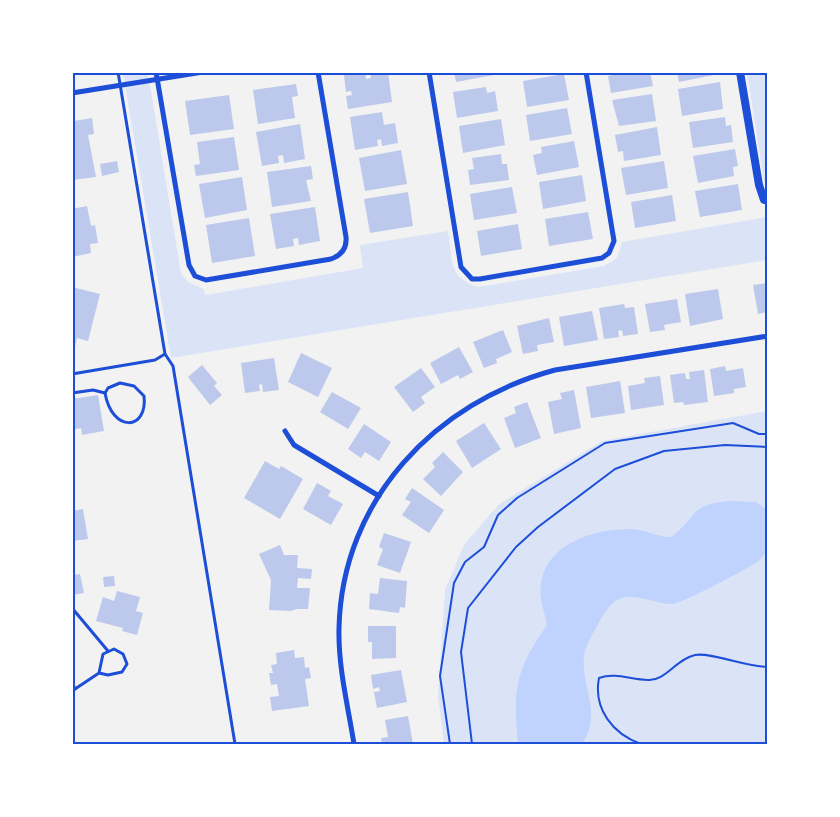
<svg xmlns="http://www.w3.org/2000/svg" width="840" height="817" font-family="'Zilla Slab',serif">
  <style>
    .green { fill: #dbe4f7 }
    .water { fill: #bfd3fe }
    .building { fill: #bdc9ec }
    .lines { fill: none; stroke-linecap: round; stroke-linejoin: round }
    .path { stroke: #1d4ed8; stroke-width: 2 }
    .service { stroke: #1d4ed8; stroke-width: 3 }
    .minor { stroke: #1d4ed8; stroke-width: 5 }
    .tertiary { stroke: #1d4ed8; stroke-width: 8 }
    .neatline { fill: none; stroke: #1d4ed8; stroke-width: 2 }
  </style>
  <rect width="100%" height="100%" fill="#f2f2f2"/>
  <g class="green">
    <path d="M123 73H148L181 273 188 282 204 289 205 295 363 268 360 245 448 231C453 259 447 277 478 287L604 266 617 258 622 242 767 217V260L171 358Z"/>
    <path d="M747 73H767V189L765 187Z"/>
    <path d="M767 411V744H444L438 696 445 590 464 545 498 505 602 441Z"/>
  </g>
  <path class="water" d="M729 501 756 502 767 510V551C764 555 761 559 757 562 747 569 681 604 672 604 654 604 629 589 613 603 606 609 600 620 596 628 591 637 585 647 584 656 581 690 603 712 582 744H518C513 690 515 670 547 625 545 612 538 598 541 584 547 543 594 529 630 529 644 529 656 537 671 537 700 516 687 505 729 501Z"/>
  <g class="building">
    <path d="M365 72 366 79 371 78 370 72H388L392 102 348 109 346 96 352 95 351 91 346 92 344 75Z"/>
    <path d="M454 72H494V75L456 82Z"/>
    <path d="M612 72H650L653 86 611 93 608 76 612 75Z"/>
    <path d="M677 72H724V73L679 82Z"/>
    <path d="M564 74 569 100 527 107 523 81Z"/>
    <path d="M720 82 723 109 682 116 678 89Z"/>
    <path d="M296 84 298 96 292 97 295 118 258 124 253 90Z"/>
    <path d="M486 87 487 93 495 91 498 111 457 118 453 92Z"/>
    <path d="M652 94 656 121 619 126 612 100Z"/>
    <path d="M229 95 234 129 190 135 185 101Z"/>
    <path d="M567 108 572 134 530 141 526 115Z"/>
    <path d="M382 112 384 125 395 123 398 143 382 146 381 139 377 140 378 146 355 150 350 117Z"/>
    <path d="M725 117 726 126 731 125 733 142 693 148 689 122Z"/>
    <path d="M92 118 94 134 88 135 96 177 72 180V126L75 125 74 121Z"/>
    <path d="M501 119 505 145 463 153 459 126Z"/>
    <path d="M300 124 305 159 284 163 283 155 278 156 279 163 262 166 256 132Z"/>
    <path d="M657 127 661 155 624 161 623 151 618 152 615 135Z"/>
    <path d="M234 137 239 170 196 176 194 165 200 164 197 142Z"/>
    <path d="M574 141 579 167 537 175 533 155 542 153 541 147Z"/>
    <path d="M735 149 738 166 733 167 734 176 698 183 693 156Z"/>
    <path d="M401 150 407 184 365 191 359 158Z"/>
    <path d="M501 154 502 164H507L509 180 470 185 468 170 474 169 472 158Z"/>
    <path d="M117 161 119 172 102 176 100 164Z"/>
    <path d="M664 161 668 188 626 195 621 168Z"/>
    <path d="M311 166 313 179 306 180 311 201 272 207 267 172Z"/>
    <path d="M582 175 586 201 543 209 539 182Z"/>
    <path d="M242 177 247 210 205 218 199 184Z"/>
    <path d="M738 184 742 210 700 217 695 191Z"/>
    <path d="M512 187 517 213 474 220 470 194Z"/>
    <path d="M408 192 413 226 370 233 364 199Z"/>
    <path d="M672 195 676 221 635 228 631 202Z"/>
    <path d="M87 206 91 226 95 225 98 243 90 244 91 253 72 257V209Z"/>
    <path d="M315 207 320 241 299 245 298 238 293 239 294 246 276 249 270 214Z"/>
    <path d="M588 212 593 239 549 246 545 219Z"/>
    <path d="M249 218 255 256 212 263 206 225Z"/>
    <path d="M518 224 522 249 481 256 477 231Z"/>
    <path d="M768 283V312L758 314 753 285Z"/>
    <path d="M72 287 100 294 88 341 77 338 75 347 72 346Z"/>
    <path d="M718 289 723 319 690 326 685 294Z"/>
    <path d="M677 299 681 322 664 325 665 330 650 332 645 304Z"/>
    <path d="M624 304 625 308 634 307 638 334 623 336 622 330 618 331 619 337 604 339 599 308Z"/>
    <path d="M592 311 598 340 564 346 559 317Z"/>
    <path d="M549 318 554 342 537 345 538 351 523 354 517 326Z"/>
    <path d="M503 330 512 352 496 359 497 363 484 368 473 342Z"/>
    <path d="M459 347 473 372 460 379 458 375 441 384 430 363Z"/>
    <path d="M301 353 332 368 318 397 288 382Z"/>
    <path d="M274 358 279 390 263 392 262 384 259 385 260 391 245 393 241 363Z"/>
    <path d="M202 365 217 383 214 386 222 395 210 405 188 377Z"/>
    <path d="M725 366 726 371 743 368 746 387 734 389V393L714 396 710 369Z"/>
    <path d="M421 368 435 387 421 397 425 403 413 412 394 387Z"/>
    <path d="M704 370 708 402 684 405 683 402 674 403 670 375 685 373 686 379H690L689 372Z"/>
    <path d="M660 376 664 405 631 410 628 386 645 383 644 378Z"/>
    <path d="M620 381 625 413 591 418 586 387Z"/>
    <path d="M574 390 581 428 554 434 548 402 562 399 560 393Z"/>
    <path d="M332 392 361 408 348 429 320 412Z"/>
    <path d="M98 395 104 431 82 435 81 428 72 430V399Z"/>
    <path d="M527 402 541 438 515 448 504 418 516 413 514 407Z"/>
    <path d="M484 423 501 449 472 468 456 441Z"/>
    <path d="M364 424 391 442 379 461 365 452 361 458 348 449Z"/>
    <path d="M443 452 463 472 441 496 423 479 435 467 432 463Z"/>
    <path d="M265 461 279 469 281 466 303 479 280 519 244 498Z"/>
    <path d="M317 483 331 491 328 496 343 504 331 525 303 509Z"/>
    <path d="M412 488 444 510 429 533 402 515 411 502 405 499Z"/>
    <path d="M83 509 88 539 72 541V511Z"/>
    <path d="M384 533 411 542 400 573 377 565 383 549 379 547Z"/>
    <path d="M280 545 284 555H298L297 568 312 569 311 579 298 578 297 588H310L308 609H297L291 611 269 610 271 580 259 554Z"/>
    <path d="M80 574 84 593 72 595V575Z"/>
    <path d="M114 576 115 586 104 587 103 577Z"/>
    <path d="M380 578 407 581 405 608 400 607 399 613 369 609 370 593 378 594Z"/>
    <path d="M117 591 140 597 136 611 143 613 137 635 122 631 123 628 96 621 103 597 114 601Z"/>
    <path d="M368 626H396V658L372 659V642H368Z"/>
    <path d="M294 650 295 658 304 657 305 668 309 667 311 678 305 679 309 706 272 711 270 697 279 696 277 684 271 685 269 673H273L271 665 277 664 276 653Z"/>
    <path d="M401 670 407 702 377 708 374 692 380 691 379 687 373 689 371 675Z"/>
    <path d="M408 716 413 744H382L381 738 388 737 385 720Z"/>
  </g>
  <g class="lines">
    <g class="path">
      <path d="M450 744 440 676 454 583 465 562 484 547 498 515 517 498 605 443 733 423 759 434H768"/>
      <path d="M472 744 461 652 468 608 516 547 538 527 615 469 664 451 725 445 768 447"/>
      <path d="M641 744C613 734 593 709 599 678 616 672 631 680 648 680 666 681 676 659 695 655 711 652 746 667 768 667"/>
    </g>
    <g class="service">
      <path d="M118 72 165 354 173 366 235 744"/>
      <path d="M72 374 155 360 165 354"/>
      <path d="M120 383 134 386 144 396C148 431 112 433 105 393L108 388Z"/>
      <path d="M72 393 93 390 105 393"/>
      <path d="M72 608 108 651"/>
      <path d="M72 683 75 689"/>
      <path d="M72 691 99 673 108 675 122 672 127 664 123 654 114 649 103 654 99 673"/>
    </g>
    <g class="minor">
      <path d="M156 72 189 265 195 276 206 280 331 259C342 255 347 248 346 237L318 72"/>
      <path d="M429 72 461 267 472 279H480L602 258 609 253 614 241 586 72"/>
      <path d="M72 93 203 72"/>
      <path d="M285 431 294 445 379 496"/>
      <path d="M354 744C348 706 338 667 339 628 342 499 436 402 555 370L768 336"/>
    </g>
    <path class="tertiary" d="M740 72 759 185 764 200H768"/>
  </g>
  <rect width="840" height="817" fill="none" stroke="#ffffff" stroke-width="148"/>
  <rect x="74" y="74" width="692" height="669" class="neatline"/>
</svg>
